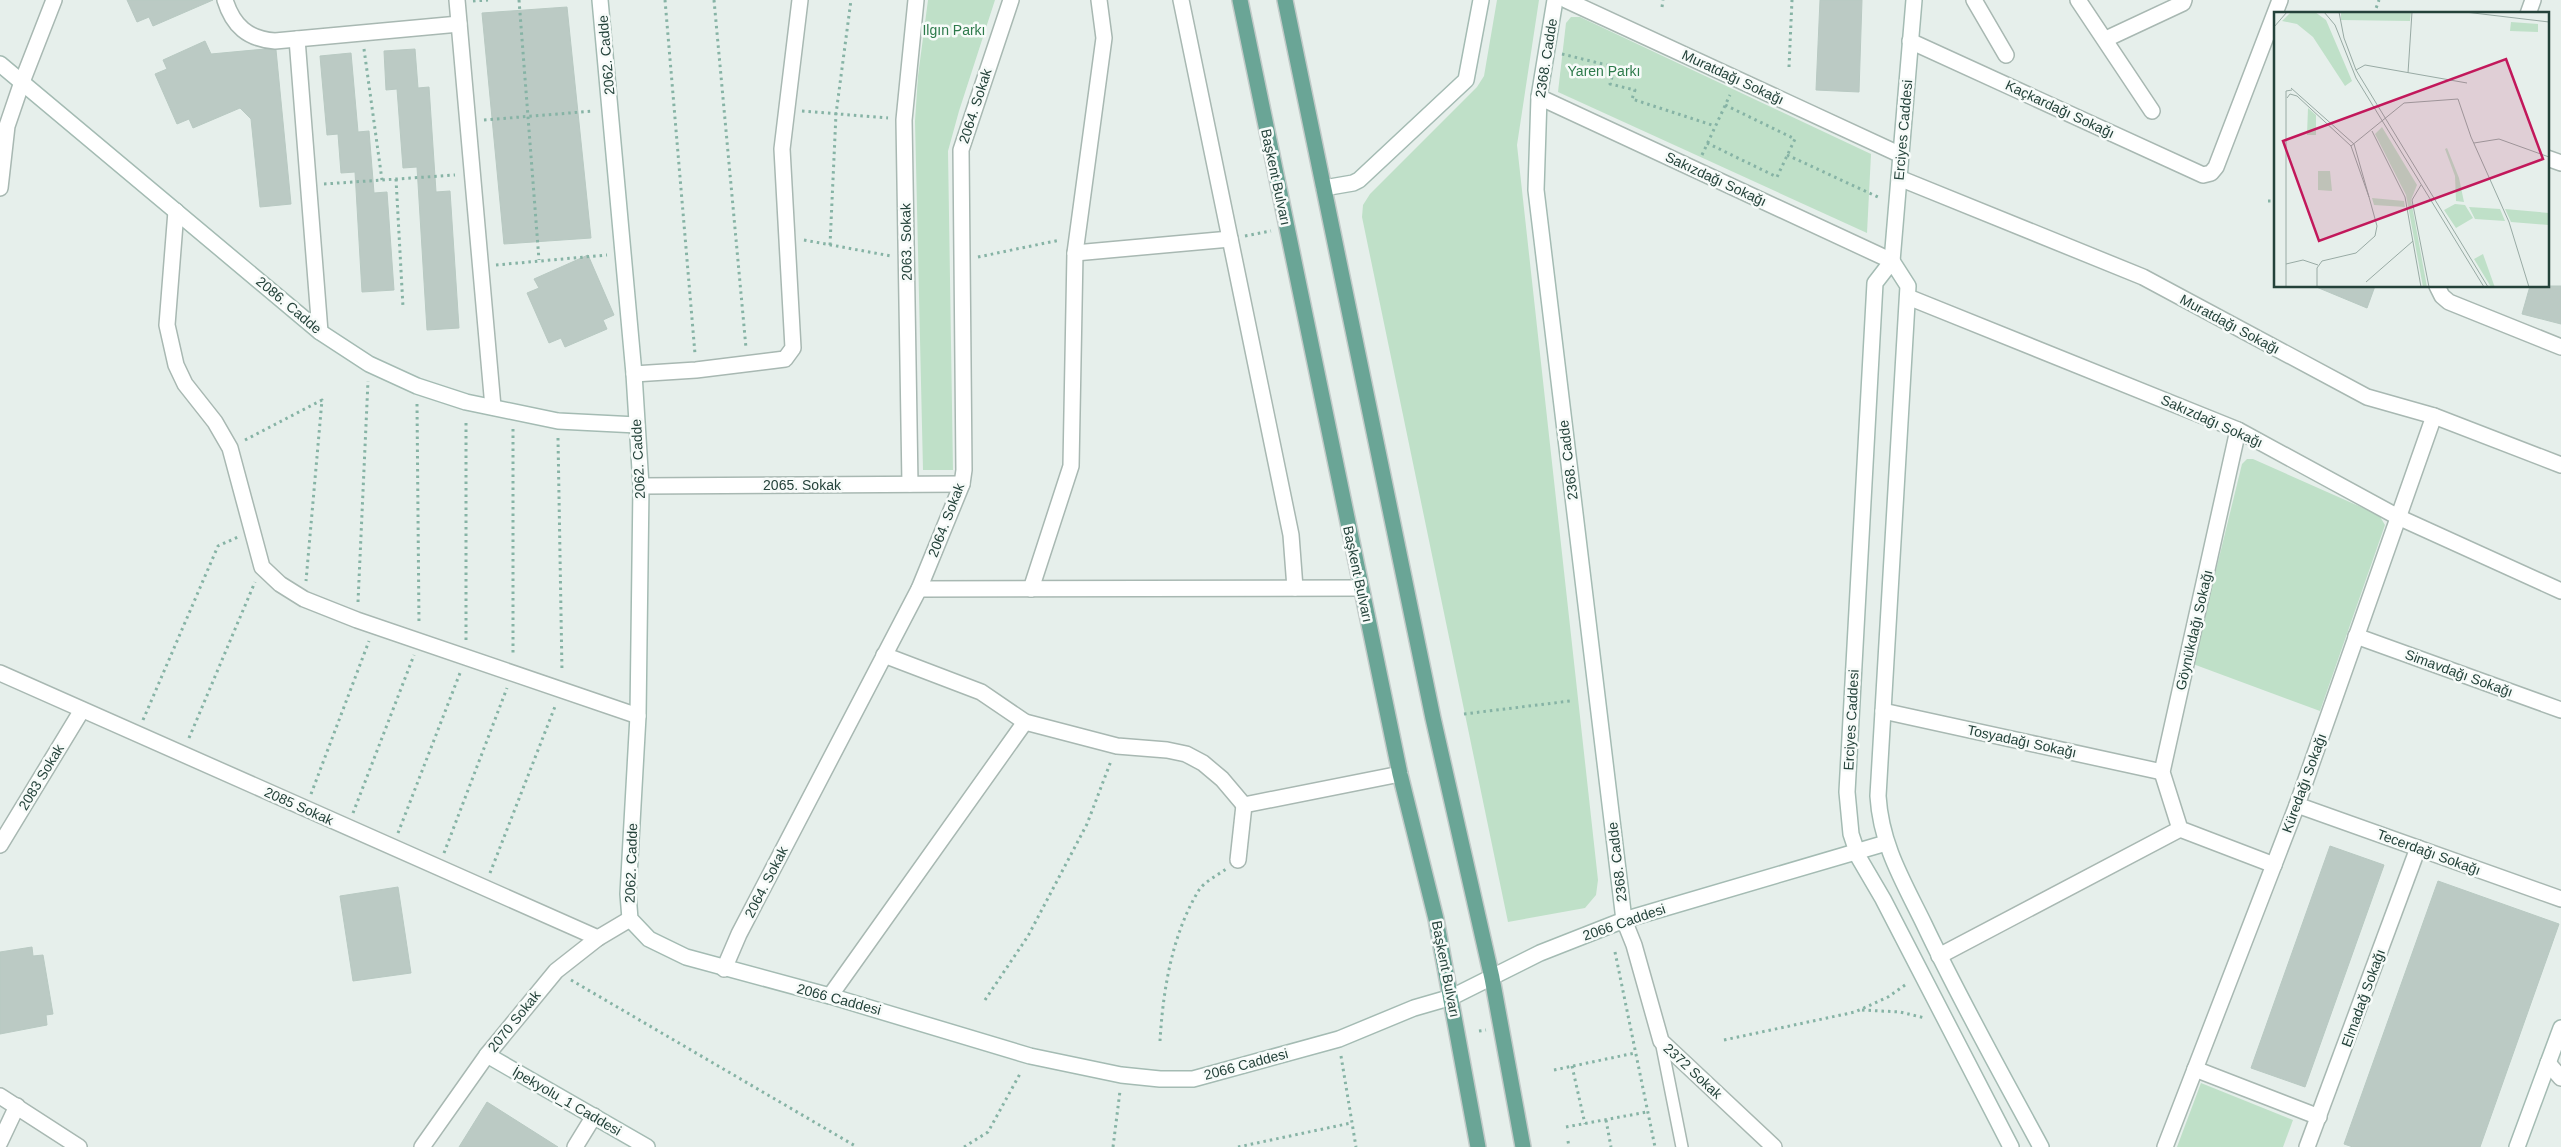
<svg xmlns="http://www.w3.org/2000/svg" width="2561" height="1147" font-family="Helvetica,sans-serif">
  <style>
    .green { fill: #bfe0c8 }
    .building { fill: #bbcac4; stroke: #b8c9c2 }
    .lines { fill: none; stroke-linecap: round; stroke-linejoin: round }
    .lane-casing { stroke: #a8b8b2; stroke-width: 14 }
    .street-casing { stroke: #a8b8b2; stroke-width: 18 }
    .secondary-casing { stroke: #a4bbb3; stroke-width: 18 }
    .primary-casing { stroke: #c2cac8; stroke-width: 18 }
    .path { stroke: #86b3a5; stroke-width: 3; stroke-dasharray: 2.5 4; stroke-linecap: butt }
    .lane { stroke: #fff; stroke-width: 11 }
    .street { stroke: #fff; stroke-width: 15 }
    .secondary { stroke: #fff; stroke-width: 15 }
    .primary { stroke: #6aa596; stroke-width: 15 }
    .labels { text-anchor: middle; stroke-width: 5; stroke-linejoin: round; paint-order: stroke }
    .park-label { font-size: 14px; fill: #2d7a4b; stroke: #f7fbf9 }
    .street-label { font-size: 14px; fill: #24423a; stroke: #f7fbf9 }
    .inset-road { fill: none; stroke: #98aaa4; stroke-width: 1 }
    .view { fill: #c2185b; fill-opacity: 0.15; stroke: #c2185b; stroke-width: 2.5 }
    .inset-edge { fill: none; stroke: #24423a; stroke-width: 2.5 }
  </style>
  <rect width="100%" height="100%" fill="#e6efeb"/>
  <g class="green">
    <path d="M928 0H995L959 111 948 151 953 470H923L915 121 918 76Z"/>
    <path d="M1497 0H1539L1517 145 1598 880 1596 895 1585 908 1508 922 1362 217 1363 205 1370 194 1477 87 1484 76Z"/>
    <path d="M1571 17H1580L1871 154 1867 233 1558 92 1566 23Z"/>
    <path d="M2247 459H2253L2379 515 2385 525 2320 711 2193 664 2242 464Z"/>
    <path d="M2201 1083 2293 1120 2283 1147H2177Z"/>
  </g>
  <g class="building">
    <path d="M127 0H213L153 26 149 17 137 22Z"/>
    <path d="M1820 0H1862L1859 92 1816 90Z"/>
    <path d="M567 7 591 238 504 244 482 13Z"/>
    <path d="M205 41 211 54 265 49 276 50 291 204 260 207 251 119 240 108 193 128 189 119 177 124 155 74 167 69 163 60Z"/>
    <path d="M415 49 418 88 429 87 436 192 450 191 459 328 427 330 417 167 403 168 397 89 386 90 384 51Z"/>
    <path d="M351 53 358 132 369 131 374 193 387 192 394 290 362 292 355 172 341 173 338 134 327 135 320 56Z"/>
    <path d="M588 255 614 315 603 320 607 329 565 347 561 338 549 343 527 293 539 288 534 279Z"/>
    <path d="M2314 286H2375L2367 308Z"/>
    <path d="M2530 286H2561V324L2522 314Z"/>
    <path d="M2330 846 2384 865 2305 1087 2251 1068Z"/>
    <path d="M2438 881 2559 924 2480 1147H2353L2344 1144Z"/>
    <path d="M398 887 411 973 353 981 340 896Z"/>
    <path d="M32 947 33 956 43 955 53 1014 46 1015 47 1025 0 1034V952Z"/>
    <path d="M487 1102 558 1147H459Z"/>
  </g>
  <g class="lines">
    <defs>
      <path id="lane" d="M1661 1041 1682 1147"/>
      <g id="street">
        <path d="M225 0C233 26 248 39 275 41L459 24"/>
        <path d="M457 0 493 407"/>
        <path d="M1181 0 1291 535 1295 588"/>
        <path d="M1566 0 1901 155"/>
        <path d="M1974 0 2006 55"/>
        <path d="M2078 0 2152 111"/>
        <path d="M2528 14 2533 0"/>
        <path d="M297 39 320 332"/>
        <path d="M2106 39 2183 3 2184 0"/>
        <path d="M1910 41 2203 175 2211 173 2216 167 2280 0"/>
        <path d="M1539 97 1892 261"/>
        <path d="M2547 158 2561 163"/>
        <path d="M1899 178 2143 277 2367 397 2434 416 2561 465"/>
        <path d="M0 188 7 126 22 82 54 0"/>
        <path d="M176 211 167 325 176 365 185 384 215 422 230 448 262 567 280 584 304 599 357 620 638 716"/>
        <path d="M1075 253 1230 239"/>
        <path d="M2437 286 2442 296 2449 302 2561 347"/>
        <path d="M1908 297 2238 430 2398 517 2561 591"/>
        <path d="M634 374 696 370 785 359 793 348 782 149 800 0"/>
        <path d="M2238 430 2162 772 2180 829 2274 865"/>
        <path d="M910 484 904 120 916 0"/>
        <path d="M641 486 962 484"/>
        <path d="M919 589 1361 588"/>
        <path d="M1031 589 1071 466 1075 253 1104 38 1099 0"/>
        <path d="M2356 636 2561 710"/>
        <path d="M884 655 981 692 1025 722 1117 746 1167 750 1186 754 1203 763 1222 779 1244 805 1400 774"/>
        <path d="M0 673 598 938"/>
        <path d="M1883 711 2162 772"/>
        <path d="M2297 805 2561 899"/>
        <path d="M0 845 82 710"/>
        <path d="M1238 860 1244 805"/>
        <path d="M1624 920 1634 945 1661 1041 1774 1147"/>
        <path d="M1939 956 2180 829"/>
        <path d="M724 969 739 934 919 589 962 484 964 470 961 150 1011 0"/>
        <path d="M830 996 1025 722"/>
        <path d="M2548 1063 2561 1078"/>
        <path d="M2195 1069 2319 1117"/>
        <path d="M0 1096 79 1147"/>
        <path d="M0 1142 17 1106"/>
        <path d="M422 1147 487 1055 556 971 598 938 630 919"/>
        <path d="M575 1147 594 1116"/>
        <path d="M2165 1147 2297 805 2434 416"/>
        <path d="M2307 1147 2418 848"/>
      </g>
      <g id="secondary">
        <path d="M600 0 634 374 641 486 638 716 628 894 630 919 649 939 686 957 830 996 1030 1056 1121 1075 1160 1079H1193L1339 1039 1414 1008 1452 997 1540 953 1624 920 1886 843"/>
        <path d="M1555 0 1539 97 1536 190 1624 920"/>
        <path d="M0 64 320 332 369 364 417 386 466 402 558 421 637 425"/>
        <path d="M1324 188 1353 183 1359 180 1466 80 1481 0"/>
        <path d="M1892 261 1914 0"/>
        <path d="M487 1055 647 1147"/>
        <path d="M2011 1147 1883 899 1859 858 1851 834 1847 792 1875 283 1892 261 1908 286 1878 796C1881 845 1903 881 1924 924 1960 1000 2001 1073 2041 1147"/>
        <path d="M2517 1147 2561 1028"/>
      </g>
      <g id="primary">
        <path d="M1240 0 1400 774 1436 919 1478 1147"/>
        <path d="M1285 0 1433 718 1492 978 1523 1147"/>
      </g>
    </defs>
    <use href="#lane" class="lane-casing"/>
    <use href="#street" class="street-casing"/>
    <use href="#secondary" class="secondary-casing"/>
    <use href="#primary" class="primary-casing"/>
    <g class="path">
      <path d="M519 0 539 260"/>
      <path d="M665 0 695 354"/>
      <path d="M714 0 746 348"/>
      <path d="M473 1 488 0"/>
      <path d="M1662 7 1663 0"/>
      <path d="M2374 14 2379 0"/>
      <path d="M364 49 382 180"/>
      <path d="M1562 54 1615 67 1610 84 1635 90 1632 99 1715 126"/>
      <path d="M1789 67 1792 0"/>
      <path d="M802 111 888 118"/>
      <path d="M484 120 594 111"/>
      <path d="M1707 143 1777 177 1795 139 1725 105"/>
      <path d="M1702 155 1730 95"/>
      <path d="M1787 155 1880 198"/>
      <path d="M396 179 403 307"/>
      <path d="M324 184 455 175"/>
      <path d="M2268 201H2275"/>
      <path d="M1245 236 1271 231"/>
      <path d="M804 240 891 256"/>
      <path d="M830 245 836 114 851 0"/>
      <path d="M978 257 1060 240"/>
      <path d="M496 265 607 255"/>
      <path d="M417 404 419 625"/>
      <path d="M513 429V656"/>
      <path d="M558 438 562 672"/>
      <path d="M245 440 322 400 306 581"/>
      <path d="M358 602 368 381"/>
      <path d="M466 640V419"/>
      <path d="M1464 714 1570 701"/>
      <path d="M143 720 218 546 238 537"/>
      <path d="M189 738 255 582"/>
      <path d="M311 794 369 641"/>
      <path d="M353 813 414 655"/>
      <path d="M398 833 460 673"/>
      <path d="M444 853 507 688"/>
      <path d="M490 873 556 704"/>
      <path d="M1615 952 1655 1147"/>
      <path d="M571 980 857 1147"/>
      <path d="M985 1000 1028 936 1087 824 1111 761"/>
      <path d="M1862 1010 1900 1012 1925 1018"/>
      <path d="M1479 1031 1486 1030"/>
      <path d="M1724 1040 1855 1012 1888 997 1908 983"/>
      <path d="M1160 1041C1163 990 1172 934 1199 890 1204 882 1218 875 1226 869"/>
      <path d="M1341 1056 1356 1147"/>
      <path d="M1572 1066 1585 1124"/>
      <path d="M1554 1070 1635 1053"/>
      <path d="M1606 1120 1611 1147"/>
      <path d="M1566 1127 1647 1112"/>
      <path d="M1568 1141 1569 1147"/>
      <path d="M964 1147 988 1132 1021 1072"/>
      <path d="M1113 1147 1120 1091"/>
      <path d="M1238 1147 1351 1123"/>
    </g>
    <use href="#lane" class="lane"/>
    <use href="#street" class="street"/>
    <use href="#secondary" class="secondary"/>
    <use href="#primary" class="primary"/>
  </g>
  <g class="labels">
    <g class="park-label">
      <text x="954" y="35">Ilgın Parkı</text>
      <text x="1604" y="76">Yaren Parkı</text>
    </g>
    <g class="street-label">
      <text transform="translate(606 55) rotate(-95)" y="5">2062. Cadde</text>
      <text transform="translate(1546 58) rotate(-81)" y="5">2368. Cadde</text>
      <text transform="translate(1733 77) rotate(25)" y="5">Muratdağı Sokağı</text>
      <text transform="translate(975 106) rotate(-72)" y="5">2064. Sokak</text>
      <text transform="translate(2060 109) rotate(25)" y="5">Kaçkardağı Sokağı</text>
      <text transform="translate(1903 130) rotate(-85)" y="5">Erciyes Caddesi</text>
      <text transform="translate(1276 177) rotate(78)" y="5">Başkent Bulvarı</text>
      <text transform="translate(1716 179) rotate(25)" y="5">Sakızdağı Sokağı</text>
      <text transform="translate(906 242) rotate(-91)" y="5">2063. Sokak</text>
      <text transform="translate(289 305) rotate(40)" y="5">2086. Cadde</text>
      <text transform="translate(2230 324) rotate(28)" y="5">Muratdağı Sokağı</text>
      <text transform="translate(2212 421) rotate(24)" y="5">Sakızdağı Sokağı</text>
      <text transform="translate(638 459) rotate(-93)" y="5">2062. Cadde</text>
      <text transform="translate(1568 460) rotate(-97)" y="5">2368. Cadde</text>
      <text x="802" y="490">2065. Sokak</text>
      <text transform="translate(946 520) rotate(-69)" y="5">2064. Sokak</text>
      <text transform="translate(1358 574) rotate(78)" y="5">Başkent Bulvarı</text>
      <text transform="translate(2194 630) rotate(-77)" y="5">Göynükdağı Sokağı</text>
      <text transform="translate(2459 673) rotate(20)" y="5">Simavdağı Sokağı</text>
      <text transform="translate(1851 720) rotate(-87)" y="5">Erciyes Caddesi</text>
      <text transform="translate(2022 741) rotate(12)" y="5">Tosyadağı Sokağı</text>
      <text transform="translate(41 777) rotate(-59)" y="5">2083 Sokak</text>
      <text transform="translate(2304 783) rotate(-70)" y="5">Küredağı Sokağı</text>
      <text transform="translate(299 806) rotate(24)" y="5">2085 Sokak</text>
      <text transform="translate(2429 852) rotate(20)" y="5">Tecerdağı Sokağı</text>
      <text transform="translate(1617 862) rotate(-97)" y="5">2368. Cadde</text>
      <text transform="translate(631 863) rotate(-88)" y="5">2062. Cadde</text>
      <text transform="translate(766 882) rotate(-63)" y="5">2064. Sokak</text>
      <text transform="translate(1624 922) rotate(-19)" y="5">2066 Caddesi</text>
      <text transform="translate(1446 969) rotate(79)" y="5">Başkent Bulvarı</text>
      <text transform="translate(2363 998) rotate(-70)" y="5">Elmadağ Sokağı</text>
      <text transform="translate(839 999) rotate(15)" y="5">2066 Caddesi</text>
      <text transform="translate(514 1021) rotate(-51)" y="5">2070 Sokak</text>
      <text transform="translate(1246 1064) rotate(-15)" y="5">2066 Caddesi</text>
      <text transform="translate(1693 1071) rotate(43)" y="5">2372 Sokak</text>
      <text transform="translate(567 1101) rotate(30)" y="5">İpekyolu_1 Caddesi</text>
    </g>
  </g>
  <g transform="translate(2274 12)">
    <rect width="275" height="275" fill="#e6efeb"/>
    <path d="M17 0H41L52 8 78 69 71 74 39 25 23 12 8 9ZM67 0H137L136 9 67 8ZM237 10 264 12V20L236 19ZM34 96 42 103V123H33ZM108 115 143 173 137 188 153 275H149L132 183 101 122ZM173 136 185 166 190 190 182 189 181 164 171 137ZM44 159H56L58 179 44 178ZM98 186 130 189 131 195 100 193ZM181 192 191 193 199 206 182 216 170 198ZM195 195 226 197 231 209 201 207ZM231 197 275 201V213L237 210ZM209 242 220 273 221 275H217L200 247Z" fill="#bfe0c8"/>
    <path class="inset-road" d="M50 0 61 13 82 66 210 275M65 0 70 26 82 58 214 275M191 0 275 10M0 15 13 0M82 58 91 53 193 71M134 61 138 0M13 86 16 82 23 84 77 134 95 185 80 132 17 76M98 119 131 185 147 275M200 131 225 127 275 145M77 134 130 91 184 87 197 125 235 210 255 275M147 173 138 188 155 275M12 252 29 248 44 253M92 270 139 229M12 275V79L18 78M43 275V256L48 249 82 241 101 224 103 214 95 185"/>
    <path class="view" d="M232 47 269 147 45 229 9 129Z"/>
    <rect width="275" height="275" class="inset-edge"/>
  </g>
</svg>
